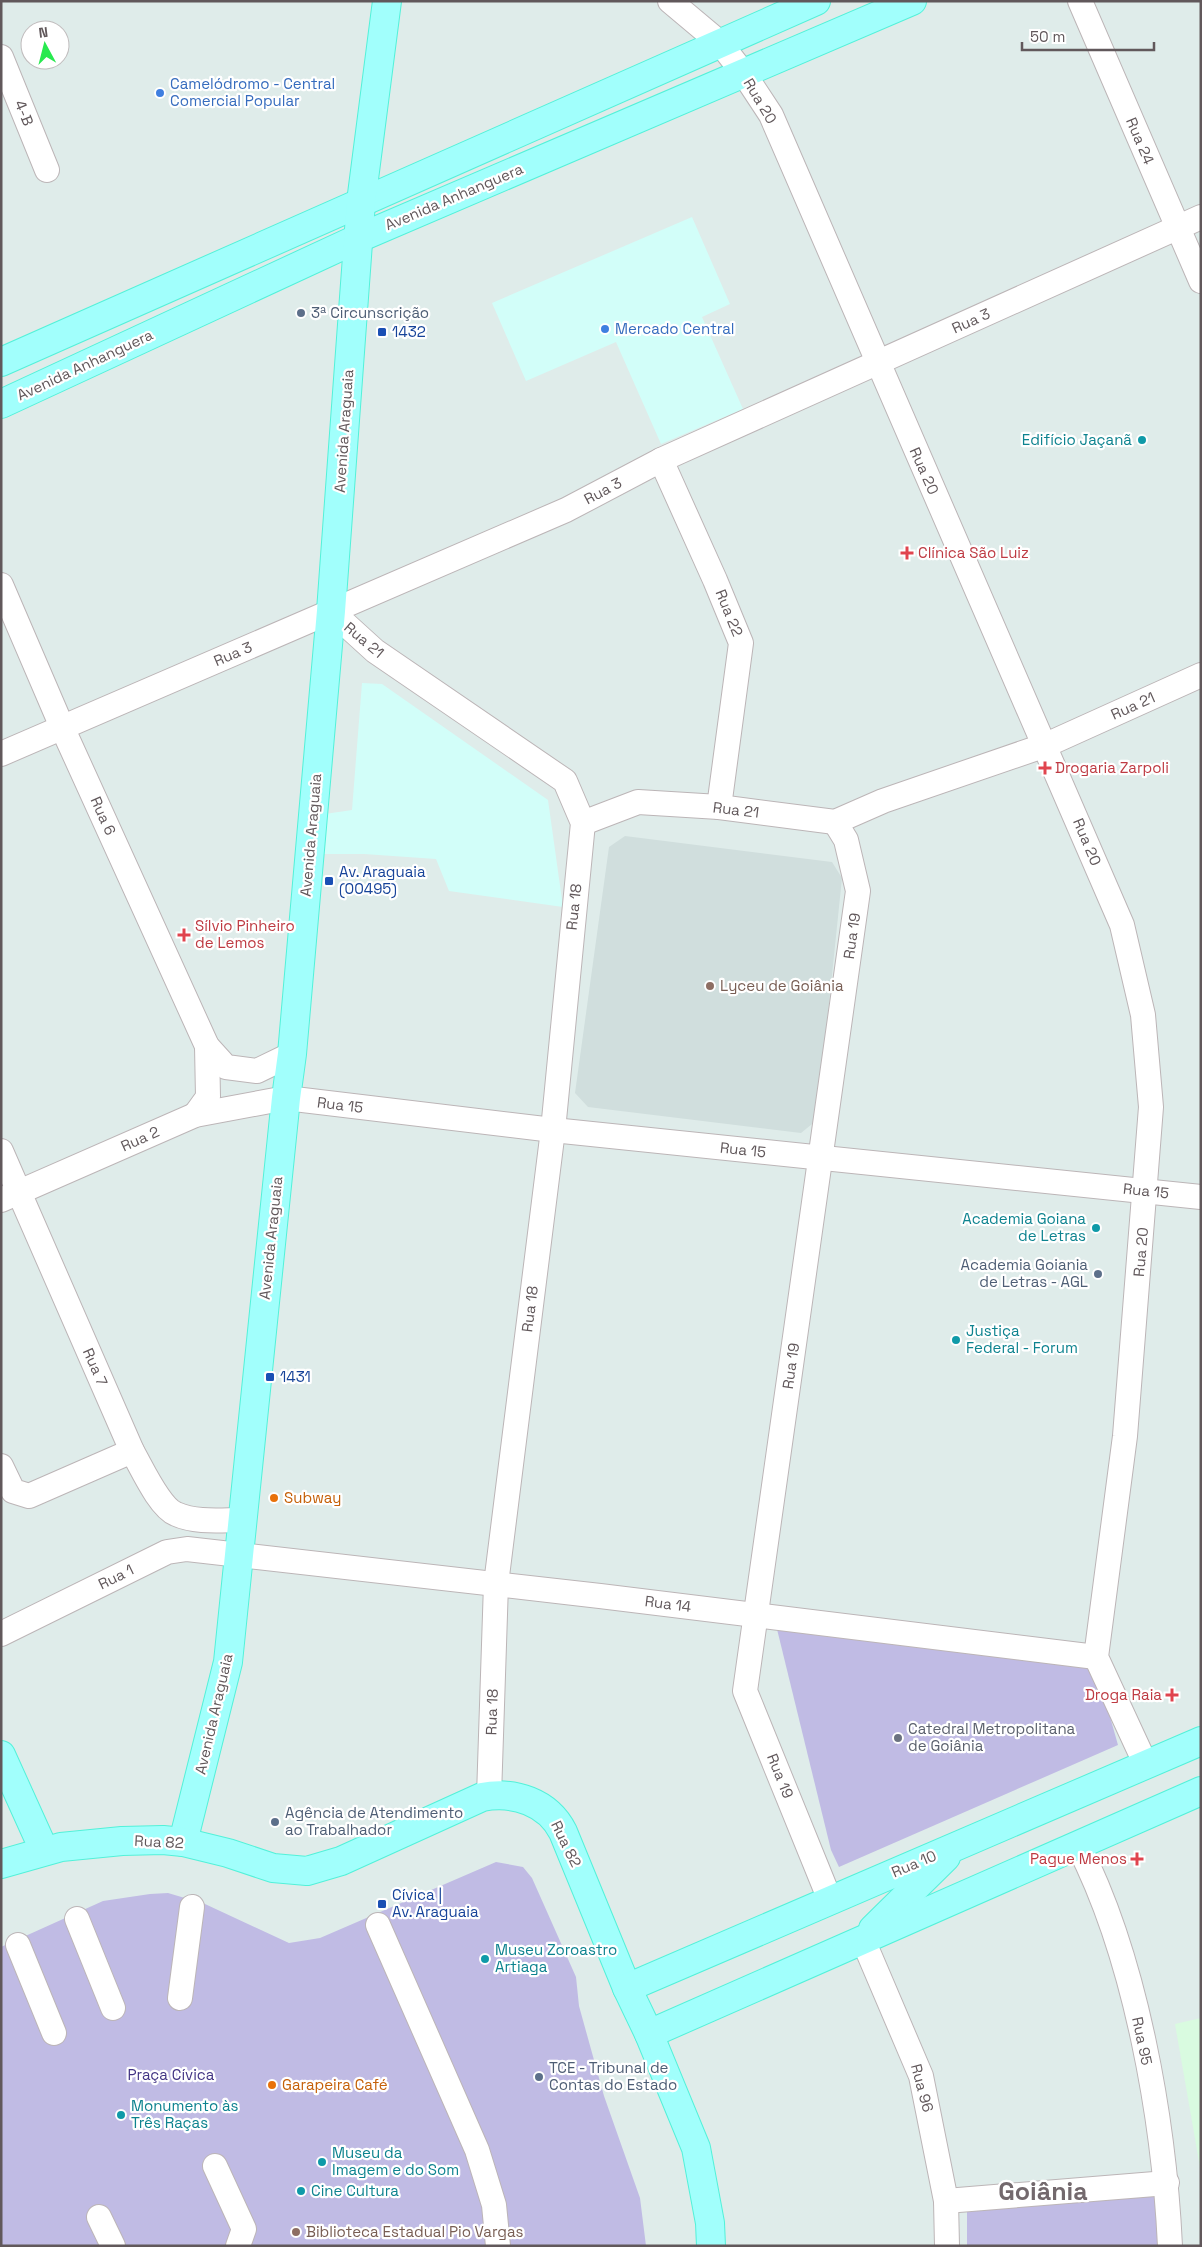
<svg xmlns="http://www.w3.org/2000/svg" width="1202" height="2247" font-family="'Space Grotesk',sans-serif">
  <style>
    .commercial { fill: #d2fef9 }
    .education { fill: #d0dedd }
    .medical { fill: #d9fbe0 }
    .green { fill: #c0bbe4 }
    .lines { fill: none; stroke-linecap: round; stroke-linejoin: round }
    .minor-casing { stroke: #bcb5b7; stroke-width: 26 }
    .major-casing { stroke: #53f1d9; stroke-width: 30 }
    .minor { stroke: #fff; stroke-width: 24 }
    .major { stroke: #a1fffc; stroke-width: 28 }
    .shop-dot { fill: #3f7fe0; stroke: #fff; stroke-width: 2 }
    .service-dot { fill: #5c6f8a; stroke: #fff; stroke-width: 2 }
    .transit-dot { fill: #1a4fb4; stroke: #fff; stroke-width: 2 }
    .culture-dot { fill: #0f9aa8; stroke: #fff; stroke-width: 2 }
    .health-dot { fill: #e0444e; stroke: #fff; stroke-width: 2 }
    .education-dot { fill: #8d6e63; stroke: #fff; stroke-width: 2 }
    .food-dot { fill: #e8710a; stroke: #fff; stroke-width: 2 }
    .worship-dot { fill: #6b7280; stroke: #fff; stroke-width: 2 }
    .labels { text-anchor: middle; stroke-width: 4.5; stroke-linejoin: round; paint-order: stroke }
    .shop-label { font-size: 15px; fill: #366cbe; stroke: #fff; text-anchor: start }
    .street-label { font-size: 15px; fill: #61585b; stroke: #fff }
    .service-label { font-size: 15px; fill: #4e5e75; stroke: #fff; text-anchor: start }
    .transit-label { font-size: 15px; fill: #164399; stroke: #fff; text-anchor: start }
    .culture-label { font-size: 15px; fill: #0d838f; stroke: #fff; text-anchor: start }
    .health-label { font-size: 15px; fill: #be3a42; stroke: #fff; text-anchor: start }
    .education-label { font-size: 15px; fill: #785e54; stroke: #fff; text-anchor: start }
    .food-label { font-size: 15px; fill: #c56008; stroke: #fff; text-anchor: start }
    .worship-label { font-size: 15px; fill: #5b616d; stroke: #fff; text-anchor: start }
    .park-label { font-size: 15px; fill: #423484; stroke: #fff }
    .town-label { font-size: 25px; font-weight: bold; fill: #73696d; stroke: #fff }
  </style>
  <rect width="100%" height="100%" fill="#dfecea"/>
  <g class="commercial">
    <path d="M692 217 730 304 702 317 743 409 661 444 616 342 526 381 492 303Z"/>
    <path d="M362 683 382 684 548 800 563 907 449 891 436 859 364 854H322L325 814 352 810Z"/>
  </g>
  <path class="education" d="M625 836 832 862 842 878 817 1120 801 1133 588 1107 575 1093 609 847Z"/>
  <path class="medical" d="M1201 2018V2173L1175 2024Z"/>
  <g class="green">
    <path d="M776 1625 1095 1664 1118 1745 839 1867 831 1850Z"/>
    <path d="M496 1862 523 1867 532 1878 576 1977 579 2006 604 2096 640 2198 646 2246H1V1947L103 1901 150 1894 168 1893 205 1904 289 1943 320 1938Z"/>
    <path d="M1158 2191 1161 2246H967V2210Z"/>
  </g>
  <g class="lines">
    <defs>
      <g id="minor">
        <path d="M670 1 720 43 744 74 771 115 1122 925 1143 1015 1151 1107 1125 1436 1096 1657 1146 1765"/>
        <path d="M1080 1 1201 281"/>
        <path d="M1 57 47 170"/>
        <path d="M661 460 715 580 741 643 719 807"/>
        <path d="M1 585 62 727 207 1046 226 1067 257 1071 292 1054"/>
        <path d="M331 611 375 651 565 781 583 823 553 1130 496 1584 489 1796"/>
        <path d="M1 754 566 510 661 460 1201 217"/>
        <path d="M583 823 638 802 719 807 835 822 883 801 1046 745 1201 675"/>
        <path d="M195 1115 208 1097 207 1046"/>
        <path d="M1 1151 132 1451C142 1468 159 1507 176 1514 196 1523 221 1520 242 1520"/>
        <path d="M1 1200 195 1115 286 1098 553 1130 1201 1197"/>
        <path d="M1 1466 13 1491 29 1496 132 1451"/>
        <path d="M1 1634 167 1552 187 1549 600 1596 1096 1657"/>
        <path d="M1078 1845C1136 1958 1164 2120 1170 2246"/>
        <path d="M830 1900 745 1691 858 891 846 840 835 822"/>
        <path d="M77 1919 113 2008"/>
        <path d="M378 1925 477 2150 494 2205 498 2246"/>
        <path d="M863 1940 921 2076 946 2201 947 2246"/>
        <path d="M18 1945 54 2033"/>
        <path d="M180 1998 192 1907"/>
        <path d="M215 2166 244 2229 238 2246"/>
        <path d="M946 2201 1167 2183"/>
        <path d="M99 2217 113 2246"/>
      </g>
      <g id="major">
        <path d="M1 362 816 1"/>
        <path d="M1 404 359 238 912 1"/>
        <path d="M1 1755 44 1850"/>
        <path d="M183 1842 228 1662 286 1098 292 1054 331 611 361 202 387 1"/>
        <path d="M1 1864 61 1847 122 1841 163 1840 183 1842 228 1853 273 1868 307 1871 341 1861 482 1797C514 1791 548 1802 563 1832L627 1988 649 2034 696 2148 710 2223 711 2246"/>
        <path d="M873 1929 946 1857"/>
        <path d="M627 1988 1201 1741"/>
        <path d="M649 2034 1201 1791"/>
      </g>
    </defs>
    <use href="#minor" class="minor-casing"/>
    <use href="#major" class="major-casing"/>
    <use href="#minor" class="minor"/>
    <use href="#major" class="major"/>
  </g>
  <g class="shop-dot">
    <circle cx="160" cy="93" r="5"/>
    <circle cx="605" cy="329" r="5"/>
  </g>
  <g class="service-dot">
    <circle cx="301" cy="313" r="5"/>
    <circle cx="1098" cy="1274" r="5"/>
    <circle cx="275" cy="1822" r="5"/>
    <circle cx="539" cy="2077" r="5"/>
  </g>
  <g class="transit-dot">
    <rect x="377" y="327" width="10" height="10" rx="2.5"/>
    <rect x="324" y="876" width="10" height="10" rx="2.5"/>
    <rect x="265" y="1372" width="10" height="10" rx="2.5"/>
    <rect x="377" y="1899" width="10" height="10" rx="2.5"/>
  </g>
  <g class="culture-dot">
    <circle cx="1142" cy="440" r="5"/>
    <circle cx="1096" cy="1228" r="5"/>
    <circle cx="956" cy="1340" r="5"/>
    <circle cx="485" cy="1959" r="5"/>
    <circle cx="121" cy="2115" r="5"/>
    <circle cx="322" cy="2162" r="5"/>
    <circle cx="301" cy="2191" r="5"/>
  </g>
  <g class="health-dot">
    <path d="M904.5 545.5h5v5h5v5h-5v5h-5v-5h-5v-5h5z"/>
    <path d="M1042.5 760.5h5v5h5v5h-5v5h-5v-5h-5v-5h5z"/>
    <path d="M181.5 927.5h5v5h5v5h-5v5h-5v-5h-5v-5h5z"/>
    <path d="M1169.5 1687.5h5v5h5v5h-5v5h-5v-5h-5v-5h5z"/>
    <path d="M1134.5 1851.5h5v5h5v5h-5v5h-5v-5h-5v-5h5z"/>
  </g>
  <g class="education-dot">
    <circle cx="710" cy="986" r="5"/>
    <circle cx="296" cy="2232" r="5"/>
  </g>
  <g class="food-dot">
    <circle cx="274" cy="1498" r="5"/>
    <circle cx="272" cy="2085" r="5"/>
  </g>
  <circle class="worship-dot" cx="898" cy="1738" r="5"/>
  <g class="labels">
    <g class="shop-label">
      <text x="170" y="89">Camelódromo - Central<tspan x="170" dy="17">Comercial Popular</tspan></text>
      <text x="615" y="334">Mercado Central</text>
    </g>
    <g class="street-label">
      <text transform="translate(760 101) rotate(59)" y="5">Rua 20</text>
      <text transform="translate(24 113) rotate(68)" y="5">4-B</text>
      <text transform="translate(1140 141) rotate(67)" y="5">Rua 24</text>
      <text transform="translate(454 197) rotate(-23)" y="5">Avenida Anhanguera</text>
      <text transform="translate(971 321) rotate(-24)" y="5">Rua 3</text>
      <text transform="translate(85 365) rotate(-25)" y="5">Avenida Anhanguera</text>
      <text transform="translate(344 431) rotate(-86)" y="5">Avenida Araguaia</text>
      <text transform="translate(924 471) rotate(66)" y="5">Rua 20</text>
      <text transform="translate(603 491) rotate(-28)" y="5">Rua 3</text>
      <text transform="translate(729 613) rotate(68)" y="5">Rua 22</text>
      <text transform="translate(364 640) rotate(40)" y="5">Rua 21</text>
      <text transform="translate(233 654) rotate(-23)" y="5">Rua 3</text>
      <text transform="translate(1133 706) rotate(-24)" y="5">Rua 21</text>
      <text transform="translate(736 810) rotate(7)" y="5">Rua 21</text>
      <text transform="translate(103 816) rotate(66)" y="5">Rua 6</text>
      <text transform="translate(311 835) rotate(-85)" y="5">Avenida Araguaia</text>
      <text transform="translate(1087 842) rotate(67)" y="5">Rua 20</text>
      <text transform="translate(574 907) rotate(-84)" y="5">Rua 18</text>
      <text transform="translate(852 936) rotate(-82)" y="5">Rua 19</text>
      <text transform="translate(340 1105) rotate(7)" y="5">Rua 15</text>
      <text transform="translate(140 1139) rotate(-24)" y="5">Rua 2</text>
      <text transform="translate(743 1150) rotate(6)" y="5">Rua 15</text>
      <text transform="translate(1146 1191) rotate(6)" y="5">Rua 15</text>
      <text transform="translate(271 1238) rotate(-84)" y="5">Avenida Araguaia</text>
      <text transform="translate(1141 1252) rotate(-85)" y="5">Rua 20</text>
      <text transform="translate(530 1309) rotate(-83)" y="5">Rua 18</text>
      <text transform="translate(791 1366) rotate(-82)" y="5">Rua 19</text>
      <text transform="translate(95 1367) rotate(66)" y="5">Rua 7</text>
      <text transform="translate(116 1577) rotate(-26)" y="5">Rua 1</text>
      <text transform="translate(668 1604) rotate(7)" y="5">Rua 14</text>
      <text transform="translate(492 1712) rotate(-88)" y="5">Rua 18</text>
      <text transform="translate(214 1714) rotate(-77)" y="5">Avenida Araguaia</text>
      <text transform="translate(780 1776) rotate(68)" y="5">Rua 19</text>
      <text transform="translate(159 1842) rotate(3)" y="5">Rua 82</text>
      <text transform="translate(566 1844) rotate(64)" y="5">Rua 82</text>
      <text transform="translate(914 1864) rotate(-23)" y="5">Rua 10</text>
      <text transform="translate(1142 2041) rotate(78)" y="5">Rua 95</text>
      <text transform="translate(922 2088) rotate(75)" y="5">Rua 96</text>
    </g>
    <g class="service-label">
      <text x="311" y="318">3ª Circunscrição</text>
      <text x="1088" y="1270" text-anchor="end">Academia Goiania<tspan x="1088" dy="17">de Letras - AGL</tspan></text>
      <text x="285" y="1818">Agência de Atendimento<tspan x="285" dy="17">ao Trabalhador</tspan></text>
      <text x="549" y="2073">TCE - Tribunal de<tspan x="549" dy="17">Contas do Estado</tspan></text>
    </g>
    <g class="transit-label">
      <text x="392" y="337">1432</text>
      <text x="339" y="877">Av. Araguaia<tspan x="339" dy="17">(00495)</tspan></text>
      <text x="280" y="1382">1431</text>
      <text x="392" y="1900">Cívica |<tspan x="392" dy="17">Av. Araguaia</tspan></text>
    </g>
    <g class="culture-label">
      <text x="1132" y="445" text-anchor="end">Edifício Jaçanã</text>
      <text x="1086" y="1224" text-anchor="end">Academia Goiana<tspan x="1086" dy="17">de Letras</tspan></text>
      <text x="966" y="1336">Justiça<tspan x="966" dy="17">Federal - Forum</tspan></text>
      <text x="495" y="1955">Museu Zoroastro<tspan x="495" dy="17">Artiaga</tspan></text>
      <text x="131" y="2111">Monumento às<tspan x="131" dy="17">Três Raças</tspan></text>
      <text x="332" y="2158">Museu da<tspan x="332" dy="17">Imagem e do Som</tspan></text>
      <text x="311" y="2196">Cine Cultura</text>
    </g>
    <g class="health-label">
      <text x="918" y="558">Clínica São Luiz</text>
      <text x="1055" y="773">Drogaria Zarpoli</text>
      <text x="195" y="931">Sílvio Pinheiro<tspan x="195" dy="17">de Lemos</tspan></text>
      <text x="1162" y="1700" text-anchor="end">Droga Raia</text>
      <text x="1127" y="1864" text-anchor="end">Pague Menos</text>
    </g>
    <g class="education-label">
      <text x="720" y="991">Lyceu de Goiânia</text>
      <text x="306" y="2237">Biblioteca Estadual Pio Vargas</text>
    </g>
    <g class="food-label">
      <text x="284" y="1503">Subway</text>
      <text x="282" y="2090">Garapeira Café</text>
    </g>
    <g class="worship-label">
      <text x="908" y="1734">Catedral Metropolitana<tspan x="908" dy="17">de Goiânia</tspan></text>
    </g>
    <g class="park-label">
      <text x="171" y="2080">Praça Cívica</text>
    </g>
    <g class="town-label">
      <text x="1043" y="2200">Goiânia</text>
    </g>
  </g>
  <rect width="1202" height="2247" fill="none" stroke="#61585b" stroke-width="5"/>
  <g transform="translate(45 45) rotate(353)"><circle r="24" fill="#ffffff" stroke="#c0bcbd"/>
  <path d="M0-4L9 19L0 12L-9 19Z" fill="#28e94f"/>
  <text y="-8" font-size="14" font-weight="bold" text-anchor="middle" fill="#61585b">N</text>
  </g>
  <path d="M1022 42v8h132v-8" fill="none" stroke="#61585b" stroke-width="2.5"/>
  <text x="1030" y="42" font-size="15" fill="#61585b" stroke="#ffffff" stroke-width="4" paint-order="stroke">50 m</text>
</svg>
